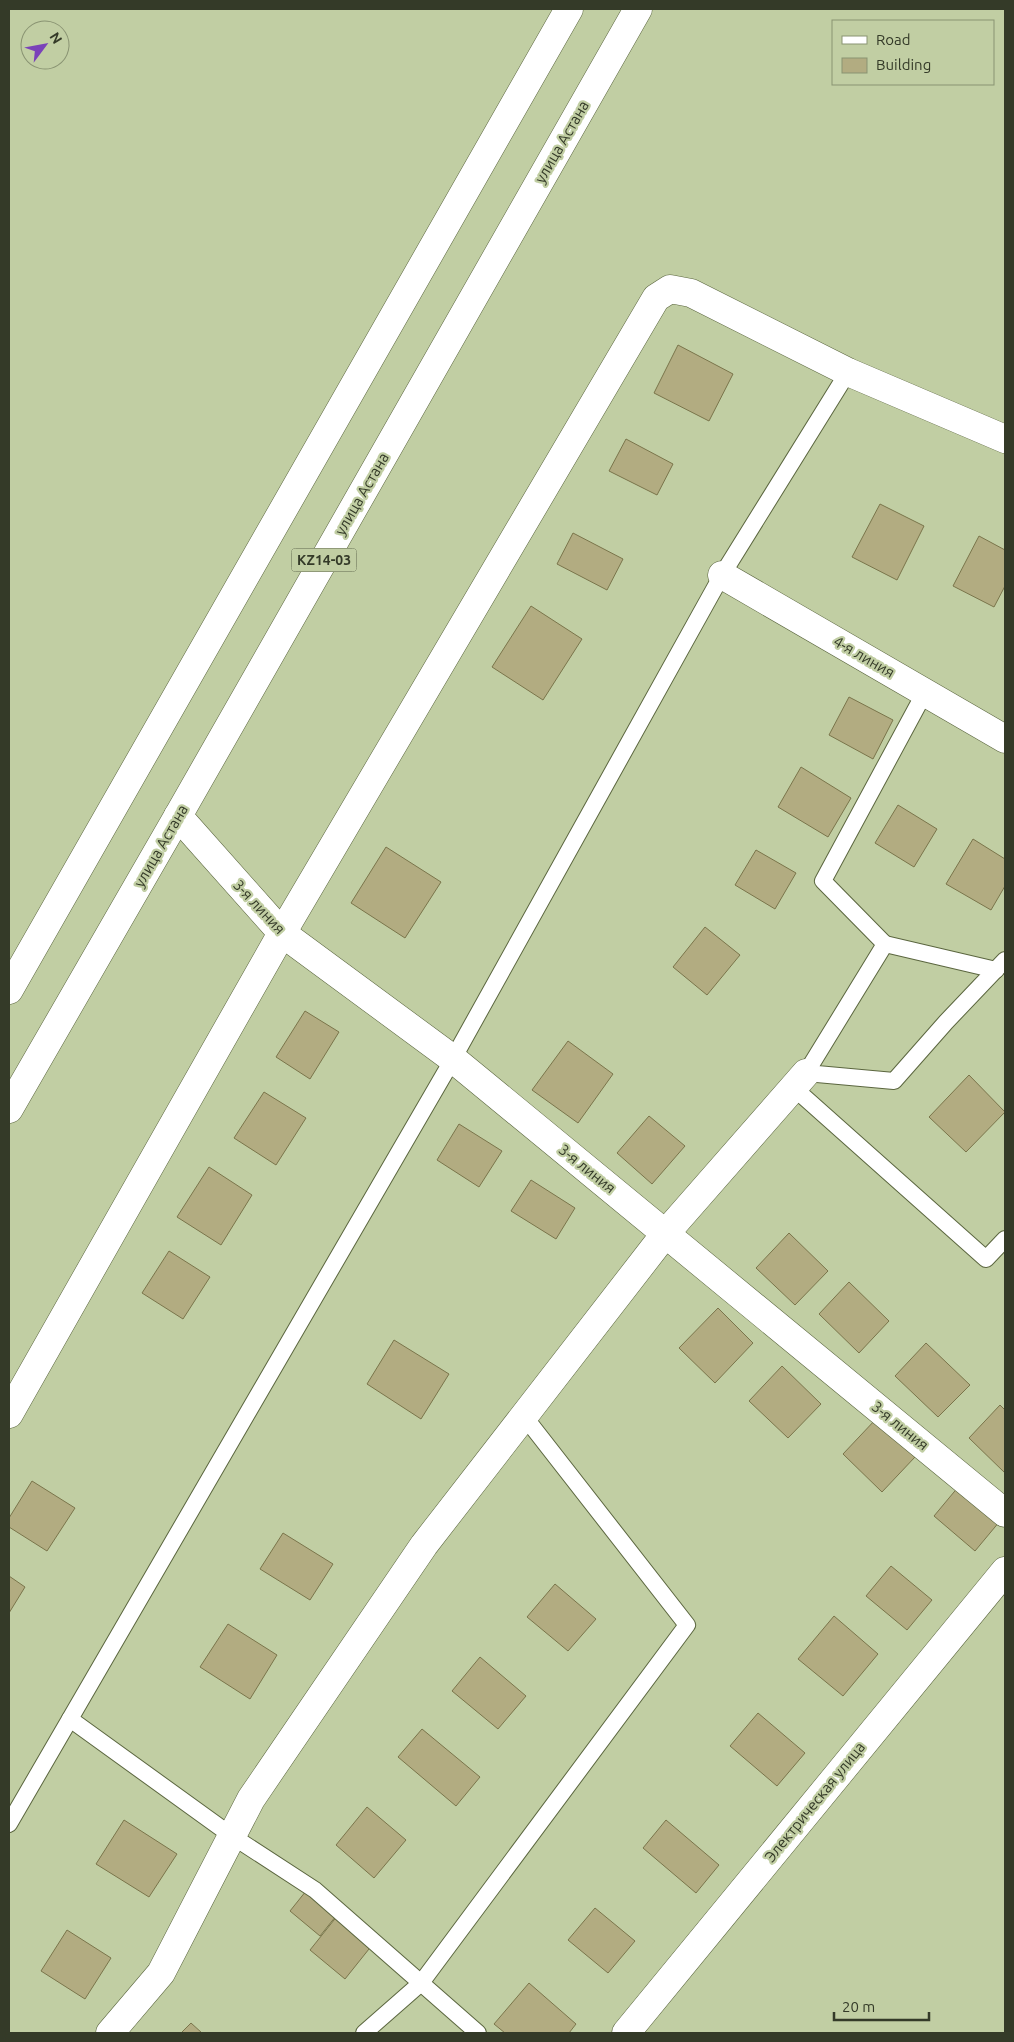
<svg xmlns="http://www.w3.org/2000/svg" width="1014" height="2042" font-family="Ubuntu,sans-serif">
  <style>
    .building { fill: #b2ac81; stroke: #7a754b }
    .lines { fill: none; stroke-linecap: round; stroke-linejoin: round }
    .lane-casing { stroke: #5b663f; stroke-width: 18 }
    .street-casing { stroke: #5b663f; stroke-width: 29 }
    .primary-casing { stroke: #5b663f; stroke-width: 29 }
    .lane { stroke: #fff; stroke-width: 16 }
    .street { stroke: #fff; stroke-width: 28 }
    .primary { stroke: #fff; stroke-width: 28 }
    .labels { text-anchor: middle; stroke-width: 4.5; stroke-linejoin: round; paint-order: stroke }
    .shield { fill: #c1cea3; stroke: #5e664d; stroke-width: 1 }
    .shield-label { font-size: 14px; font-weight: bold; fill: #343a28 }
    .street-label { font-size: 15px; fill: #343a28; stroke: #c1cea3 }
  </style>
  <rect width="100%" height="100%" fill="#c1cea3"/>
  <g class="building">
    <path d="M678 345 733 374 709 421 654 393Z"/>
    <path d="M626 439 673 464 657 495 609 471Z"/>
    <path d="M880 504 924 526 897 580 852 557Z"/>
    <path d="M573 533 623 559 607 590 557 564Z"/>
    <path d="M979 536 1005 550V586L994 607 953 586Z"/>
    <path d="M531 606 582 639 543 700 492 667Z"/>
    <path d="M849 697 893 720 873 759 829 735Z"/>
    <path d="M801 767 851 798 828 837 778 807Z"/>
    <path d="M898 805 937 829 914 867 875 843Z"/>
    <path d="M973 839 1005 859V886L991 910 946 884Z"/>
    <path d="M386 847 441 882 405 938 351 903Z"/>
    <path d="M756 850 796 873 775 909 735 885Z"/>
    <path d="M705 927 740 955 707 995 673 967Z"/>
    <path d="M305 1011 339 1032 310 1079 276 1057Z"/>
    <path d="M568 1041 613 1074 578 1123 532 1090Z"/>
    <path d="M969 1075 1005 1112 966 1152 929 1117Z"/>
    <path d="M264 1092 306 1118 276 1165 234 1138Z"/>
    <path d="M649 1116 685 1146 652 1184 617 1153Z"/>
    <path d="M459 1124 502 1151 479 1187 437 1160Z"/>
    <path d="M209 1167 252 1195 221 1245 177 1217Z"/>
    <path d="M531 1180 575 1208 556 1239 511 1211Z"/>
    <path d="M789 1233 828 1271 795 1305 756 1268Z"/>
    <path d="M169 1251 210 1277 183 1319 142 1293Z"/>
    <path d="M849 1282 889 1321 859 1353 819 1314Z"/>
    <path d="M718 1308 753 1343 715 1383 679 1348Z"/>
    <path d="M394 1340 449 1374 421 1419 367 1384Z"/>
    <path d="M926 1343 970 1385 938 1417 895 1376Z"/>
    <path d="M782 1366 821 1404 788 1438 749 1401Z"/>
    <path d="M1000 1405 1005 1410V1473L969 1438Z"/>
    <path d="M876 1419 915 1457 882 1492 843 1454Z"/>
    <path d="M32 1481 75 1508 47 1551 9 1527V1518Z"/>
    <path d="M959 1486 1000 1521 975 1551 934 1516Z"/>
    <path d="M283 1533 333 1564 310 1600 260 1569Z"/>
    <path d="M891 1566 932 1600 907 1630 866 1596Z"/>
    <path d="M9 1576 25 1587 9 1613Z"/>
    <path d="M555 1584 596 1619 568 1651 527 1617Z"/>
    <path d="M834 1616 878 1654 843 1696 798 1659Z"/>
    <path d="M228 1624 277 1655 250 1699 200 1667Z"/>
    <path d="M480 1657 526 1696 498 1729 452 1691Z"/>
    <path d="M758 1713 805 1753 777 1786 730 1746Z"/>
    <path d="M422 1729 480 1777 456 1806 398 1757Z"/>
    <path d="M367 1807 406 1840 374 1878 336 1845Z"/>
    <path d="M124 1820 177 1854 149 1897 96 1864Z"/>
    <path d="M666 1820 719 1865 696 1893 643 1848Z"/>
    <path d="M306 1891 336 1916 320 1936 290 1911Z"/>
    <path d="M595 1908 635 1941 608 1973 568 1940Z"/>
    <path d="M338 1915 373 1944 345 1979 310 1950Z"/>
    <path d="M67 1930 111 1958 85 1999 41 1971Z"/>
    <path d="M529 1983 576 2024 569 2033H505L494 2024Z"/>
    <path d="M191 2023 202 2033H181Z"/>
  </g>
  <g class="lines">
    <defs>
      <g id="lane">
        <path d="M925 692 823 881 885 944 806 1073 894 1081 946 1022 1005 960"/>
        <path d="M885 944 996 970"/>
        <path d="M794 1088 986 1259 1005 1239"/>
        <path d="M70 1719 232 1836 315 1890 478 2033"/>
        <path d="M9 1824 453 1059 722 575 848 372"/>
        <path d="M364 2033 421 1983 687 1625 524 1416"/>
      </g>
      <g id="street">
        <path d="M722 575 1005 739"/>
        <path d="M178 816 282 933 453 1059 1005 1513"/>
        <path d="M9 1414 282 933 656 298 670 289 691 293 848 372 1005 439"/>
        <path d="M110 2033 161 1973 251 1799 424 1545 665 1234 806 1073"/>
        <path d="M626 2033 1005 1571"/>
      </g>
      <g id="primary">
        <path d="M9 990 569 9"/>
        <path d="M9 1109 178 816 638 9"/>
      </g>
    </defs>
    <use href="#lane" class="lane-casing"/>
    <use href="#street" class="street-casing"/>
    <use href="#primary" class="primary-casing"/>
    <use href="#lane" class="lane"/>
    <use href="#street" class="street"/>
    <use href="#primary" class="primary"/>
  </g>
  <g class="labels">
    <rect class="shield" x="291.5" y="548.5" width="65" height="23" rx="4"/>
    <g class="shield-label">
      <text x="324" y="565">KZ14-03</text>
    </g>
    <g class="street-label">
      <text transform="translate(562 142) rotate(-60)" y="5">улица Астана</text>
      <text transform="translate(362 494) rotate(-60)" y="5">улица Астана</text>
      <text transform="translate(864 657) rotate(30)" y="5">4-я линия</text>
      <text transform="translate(161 846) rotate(-60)" y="5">улица Астана</text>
      <text transform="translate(259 907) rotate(47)" y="5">3-я линия</text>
      <text transform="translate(587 1169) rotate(39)" y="5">3-я линия</text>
      <text transform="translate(900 1426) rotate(39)" y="5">3-я линия</text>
      <text transform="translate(815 1802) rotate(-51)" y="5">Электрическая улица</text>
    </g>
  </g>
  <rect width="1014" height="2042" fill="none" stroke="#343a28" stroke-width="20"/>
  <rect x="832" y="20" width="162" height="65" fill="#c1cea3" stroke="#899372"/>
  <rect x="842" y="36" width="25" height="8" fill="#ffffff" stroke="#899372"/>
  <text x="876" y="45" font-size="15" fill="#343a28">Road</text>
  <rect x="842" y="58" width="25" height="15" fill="#b2ac81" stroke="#899372"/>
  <text x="876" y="70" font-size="15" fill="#343a28">Building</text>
  <g transform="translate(45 45) rotate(58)"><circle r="24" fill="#c1cea3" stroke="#899372"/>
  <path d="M0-4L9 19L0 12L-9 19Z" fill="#7a42b9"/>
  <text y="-8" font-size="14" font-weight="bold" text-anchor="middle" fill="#343a28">N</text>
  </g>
  <path d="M834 2012v8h95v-8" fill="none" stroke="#343a28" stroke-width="2.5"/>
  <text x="842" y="2012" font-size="15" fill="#343a28" stroke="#c1cea3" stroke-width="4" paint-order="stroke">20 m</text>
</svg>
